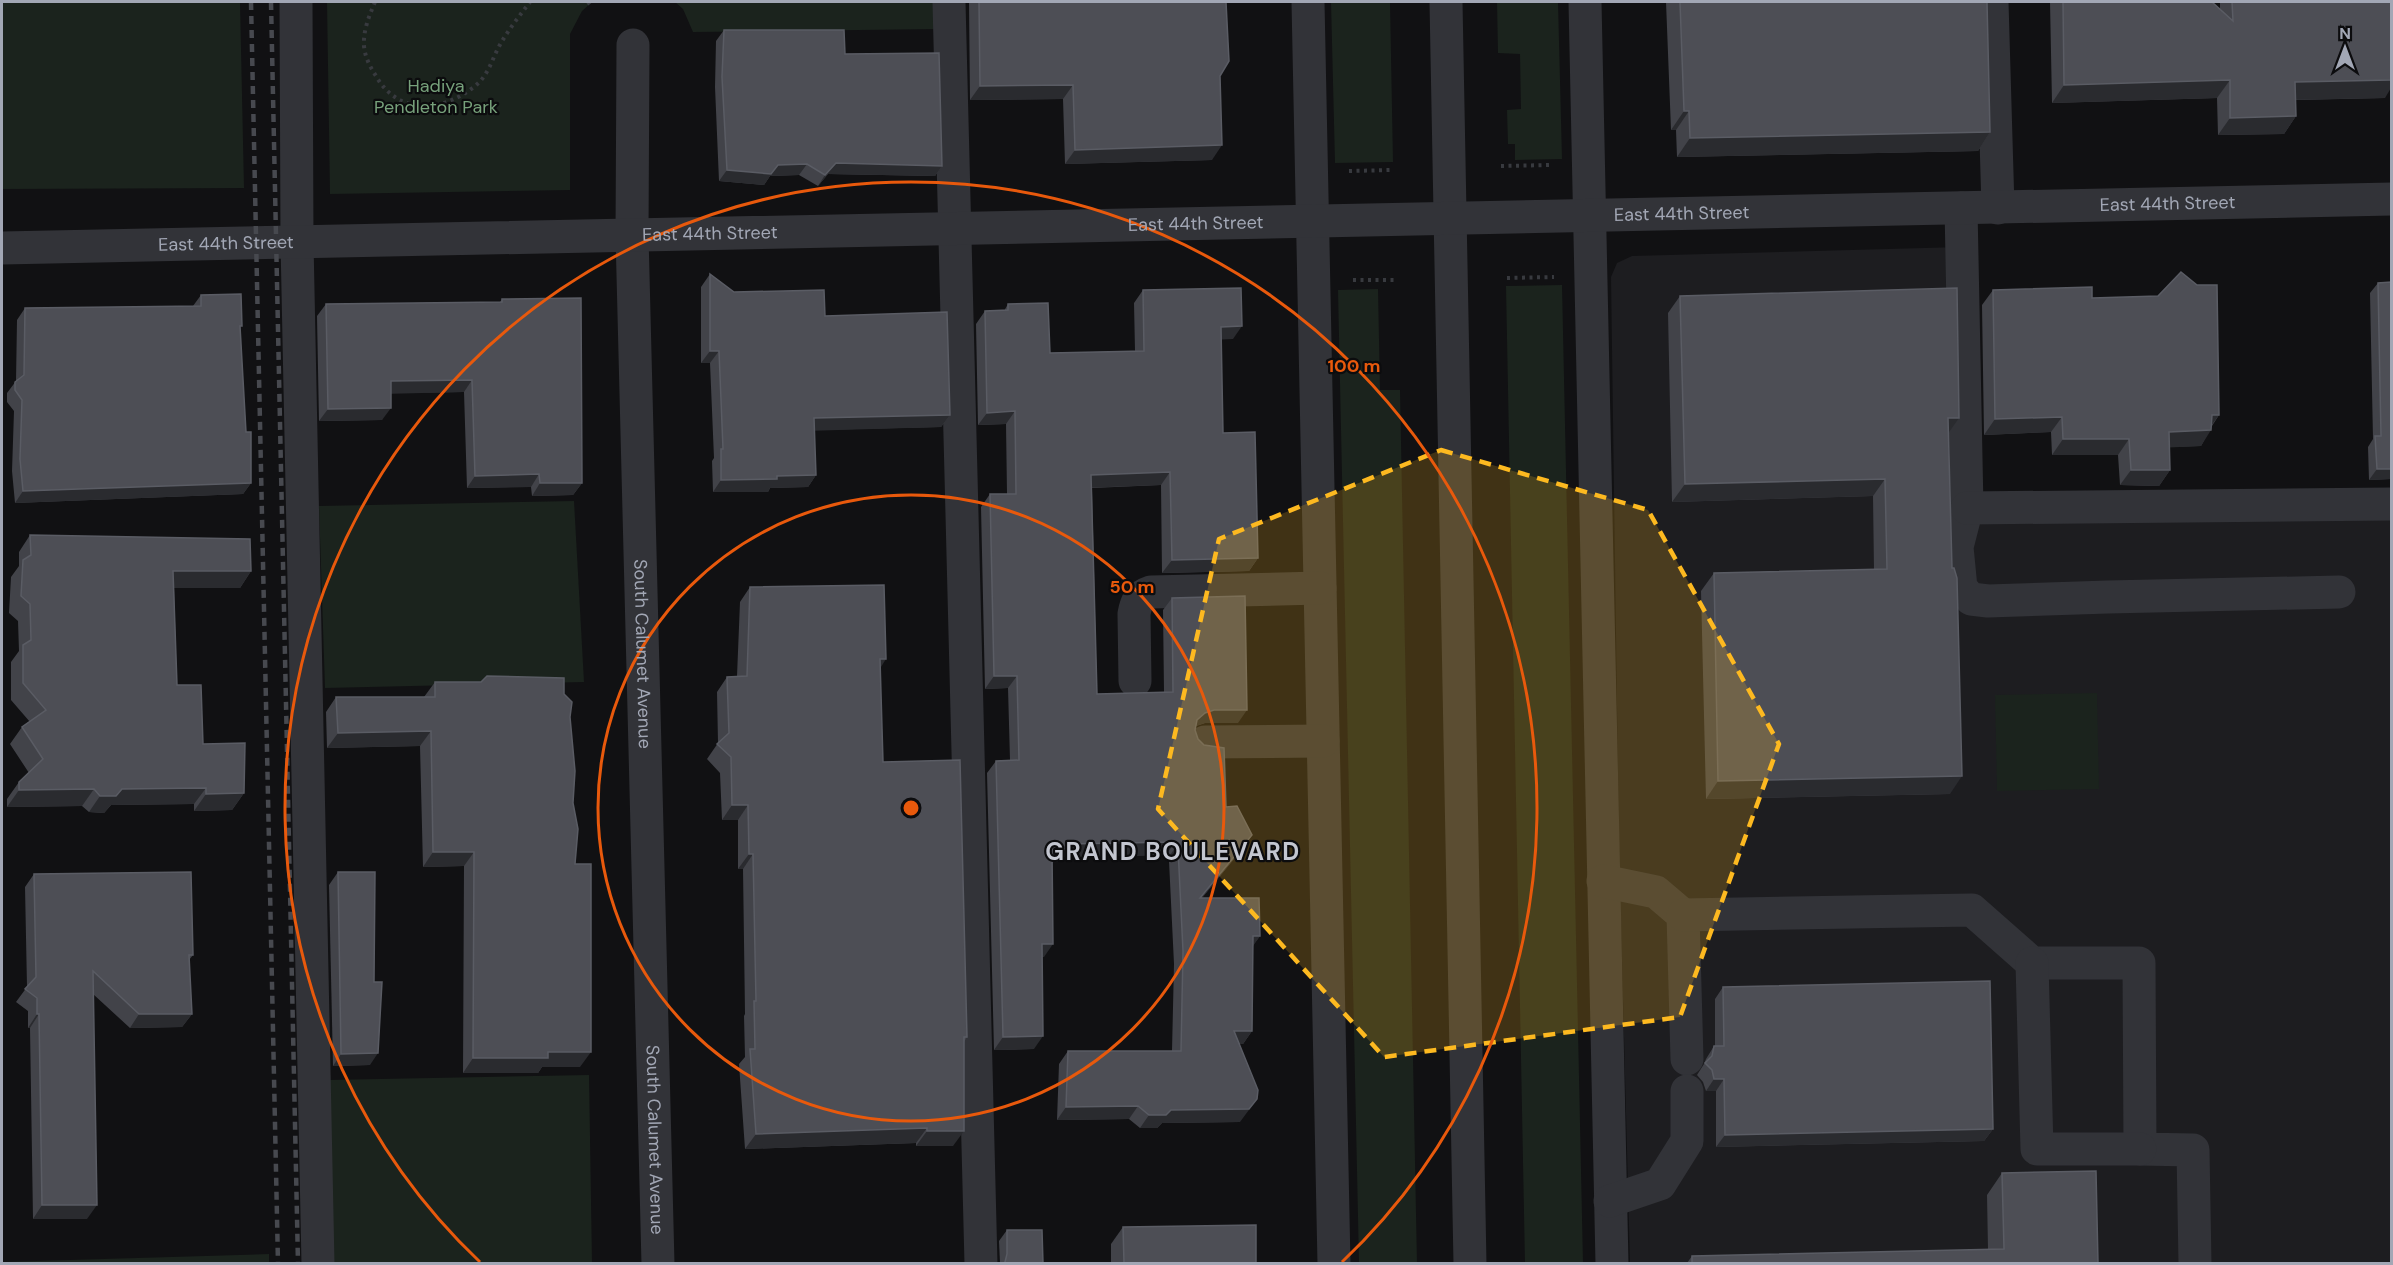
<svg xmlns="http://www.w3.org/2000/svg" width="2393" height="1265" font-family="'DM Sans',sans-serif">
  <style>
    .built { fill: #1d1d20 }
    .green { fill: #1b231d }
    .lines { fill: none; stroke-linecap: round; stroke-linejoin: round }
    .path { stroke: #383a3f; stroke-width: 4; stroke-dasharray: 3 4.5; stroke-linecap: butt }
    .minor { stroke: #323338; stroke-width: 33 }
    .rail { stroke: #47494f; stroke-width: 4.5; stroke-dasharray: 8 6; stroke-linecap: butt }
    .wall { fill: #424349 }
    .shaded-wall { fill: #2a2b2f }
    .building { fill: #4d4e55; stroke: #5a5c64; stroke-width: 1.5 }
    .marked { fill: #fdb920; fill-opacity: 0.2; stroke: #fdb920; stroke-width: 4.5; stroke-dasharray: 12 8; stroke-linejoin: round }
    .ring { fill: none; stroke: #e8590c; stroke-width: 3 }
    .labels { text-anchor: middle; stroke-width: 4.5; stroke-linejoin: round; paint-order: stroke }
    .park-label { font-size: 18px; fill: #77a17b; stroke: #0c0c0e }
    .street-label { font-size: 18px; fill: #a2a7b5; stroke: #0c0c0e }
    .district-label { font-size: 24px; font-weight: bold; letter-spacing: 1.5px; fill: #c3c6d0; stroke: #0c0c0e }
    .centre { fill: #e8590c; stroke: #0c0c0e; stroke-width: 3 }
    .ring-label { font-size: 18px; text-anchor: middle; font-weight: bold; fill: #e8590c; stroke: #0c0c0e; stroke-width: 4.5; stroke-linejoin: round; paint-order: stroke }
  </style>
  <rect width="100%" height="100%" fill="#111113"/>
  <path class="built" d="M1961 247 1967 508 2391 505V1263H1630L1619 848 1611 277 1617 263 1632 256Z"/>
  <g class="green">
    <path d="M2 2H240L244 188 2 189Z"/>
    <path d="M327 2H592L582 11 570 34V190L330 194Z"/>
    <path d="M675 2H936L937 29 693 32 683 9Z"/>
    <path d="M1331 2H1390L1393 162 1335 163Z"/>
    <path d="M1497 2H1558L1562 159 1515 160V144H1508L1507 110 1521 109 1520 54 1498 53Z"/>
    <path d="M1562 285 1583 1263 1525 1264 1506 286Z"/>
    <path d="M1378 289 1380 390H1400L1417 1264 1359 1263 1338 290Z"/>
    <path d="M574 501 584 682 325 688 319 506Z"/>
    <path d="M2097 693 2099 789 1997 791 1995 695Z"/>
    <path d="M589 1075 592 1263H331L328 1080Z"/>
    <path d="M269 1254V1264L2 1263V1262Z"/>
  </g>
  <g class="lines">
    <g class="path">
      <path d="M375 2C369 16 363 31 364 46 365 57 370 67 376 76 398 115 442 113 475 86 489 75 492 58 501 43 509 29 520 15 530 2"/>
      <path d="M588 2 592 7"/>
      <path d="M1501 166 1552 165"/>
      <path d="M1349 171 1391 170"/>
      <path d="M1507 278 1554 277"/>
      <path d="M1353 280H1396"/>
    </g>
    <g class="minor">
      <path d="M296 2 297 242 318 1264"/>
      <path d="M949 2 981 1264"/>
      <path d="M1308 2 1334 1264"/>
      <path d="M1446 2 1470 1264"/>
      <path d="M1585 2 1612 1264"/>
      <path d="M1992 2 1998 208"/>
      <path id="s1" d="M633 45 632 235 658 1264"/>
      <path d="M1961 208 1967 508 1957 547 1961 588 1971 599 1988 601 2108 597 2339 592"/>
      <path id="s2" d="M2 248 2392 199"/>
      <path d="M1967 508 2392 504"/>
      <path d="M1135 681 1134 614C1136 602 1139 596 1151 592L1320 588"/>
      <path d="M1205 742 1323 741"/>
      <path d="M1603 881 1656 892 1683 915 1687 1059"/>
      <path d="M1683 915 1972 910 2032 963H2139L2140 1149 2193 1150 2195 1264"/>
      <path d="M2032 963 2037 1149H2140"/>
      <path d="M1610 1201 1660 1184 1687 1141V1091"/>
    </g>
    <g class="rail">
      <path d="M251 2 278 1264"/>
      <path d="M271 2 298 1264"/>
    </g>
  </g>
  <g class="wall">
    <path d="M969 2H1226L1220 76 1212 160 1065 164 1063 99 970 100Z"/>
    <path d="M1666 2H1987L1990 132 1978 151 1677 157 1676 130H1671Z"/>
    <path d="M2050 2H2212L2220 9V2H2391L2385 98 2296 100V116L2284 134 2218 135 2217 98 2052 103Z"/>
    <path d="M724 30 845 54 942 166 935 176 828 174 818 186 799 175 770 176 764 185 719 181 715 87 716 41Z"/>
    <path d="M710 274 734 292 825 316 950 415 941 427 814 430 816 475 808 487 770 488 768 492H713L712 461 714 458 710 363H701V287Z"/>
    <path d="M2391 282V479L2369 480 2368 447 2373 439 2370 293 2378 283Z"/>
    <path d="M1143 290 1233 339H1221L1223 433 1258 558 1249 571 1162 573 1161 485 1092 488 1097 694 1164 692 1163 610 1172 598 1238 723H1205L1196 726 1195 730 1198 739 1226 807 1252 835 1243 848 1202 898 1260 936 1253 945 1252 1031 1243 1044H1239L1240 1122 1162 1123 1157 1128H1140L1129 1119 1057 1120 1059 1064 1068 1051H1172L1174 964 1169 861H1166V855L1061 857 1057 862H1052L1044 957H1042L1034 1049 994 1050 987 773 996 761 1010 760 1008 688 985 689 981 507 990 494H1007L1006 424 978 425 976 324 985 311H1004L1008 304 1050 353 1135 351 1134 303Z"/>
    <path d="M1993 290 2092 298 2219 415 2212 426 2201 446 2169 447 2170 470 2159 486 2120 485 2118 455H2052L2051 432 1984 435 1982 305Z"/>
    <path d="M201 295 240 329 246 432 251 483 243 494 15 503 12 471 14 411 7 402V393L16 381 17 320 25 308 193 306Z"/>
    <path d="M1680 296 1948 434 1950 794 1706 799 1701 591 1714 573 1874 570 1873 496 1672 502 1668 313Z"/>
    <path d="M502 299 582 483 573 495 532 496 531 487 467 488 464 392 391 393 382 420 319 421 317 316 326 304 500 302Z"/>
    <path d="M30 535 251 571 240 588H174L177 685 203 744 244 793 232 810 194 811V804L111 805 104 813 89 812 82 806 7 807V799L19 782 29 773 10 744 22 727 30 722 11 700V662L19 651 18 621 9 613 11 577 19 566V552Z"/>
    <path d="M750 587 880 668 883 762 967 1037 964 1042 953 1146H916V1143L745 1149 739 1064 745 1057 744 1016 745 1014 743 869H738V820H722L720 773 707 759 718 743 717 692 727 677 737 676 740 602Z"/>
    <path d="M435 682 564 694 570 717 575 864 580 1067H542L538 1073H463L464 866 423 867 420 746 327 748 326 712 336 697H424Z"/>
    <path d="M338 872 370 1065 333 1066 329 885Z"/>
    <path d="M34 874 193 955 189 960 192 1014 182 1027 130 1028 93 994 87 1219H33L30 1028H28V1011L16 1002 27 987 25 887Z"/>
    <path d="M1723 987 1993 1129 1984 1141 1716 1147V1091H1706L1703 1082 1697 1075 1704 1064 1706 1059 1714 1046H1715V999Z"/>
    <path d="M2002 1173 2098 1263H1687L1692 1256 1988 1250 1987 1195Z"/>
    <path d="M1123 1227 1256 1263H1111V1244Z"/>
    <path d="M1007 1230 1043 1263H1000L999 1241Z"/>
  </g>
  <g class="shaded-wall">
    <path d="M2230 80 2217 98 2052 103 2064 85Z"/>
    <path d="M2391 80V88L2385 98 2283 100 2295 82Z"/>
    <path d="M1073 85 1063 99 970 100 980 86Z"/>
    <path d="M1684 111H1689L1676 130H1671Z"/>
    <path d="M2296 116 2284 134 2218 135 2230 118Z"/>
    <path d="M1990 132 1978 151 1677 157 1690 138Z"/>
    <path d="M1222 145 1212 160 1065 164 1075 150Z"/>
    <path d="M836 163 942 166 935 176 828 174 818 186 825 175Z"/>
    <path d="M807 164 799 175 770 176 764 185 719 181 727 170 778 165Z"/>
    <path d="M1242 326 1233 339 1212 340 1221 327Z"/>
    <path d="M710 351H719L710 363H701Z"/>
    <path d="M472 380 464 392 382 394 391 381Z"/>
    <path d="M391 408 382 420 319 421 328 409Z"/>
    <path d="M1015 411 1006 424 978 425 987 413Z"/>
    <path d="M950 415 941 427 805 431 814 418Z"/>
    <path d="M2212 415H2219L2208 430H2211L2201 446 2158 448 2169 432Z"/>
    <path d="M2062 417 2051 432 1984 435 1995 419Z"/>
    <path d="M1948 418H1959L1947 435Z"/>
    <path d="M2063 439H2129L2118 455H2052Z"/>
    <path d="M2377 469H2391V479L2369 480Z"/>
    <path d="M2131 470H2170L2159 486 2120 485Z"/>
    <path d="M1170 472 1161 485 1082 488 1091 475Z"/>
    <path d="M539 474 531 487 467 488 475 476Z"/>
    <path d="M816 475 808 487 770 488 768 492H713L721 480 777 476Z"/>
    <path d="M1885 479 1873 496 1672 502 1685 484Z"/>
    <path d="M251 483 243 494 15 503 23 491Z"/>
    <path d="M540 483H582L573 495 532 496Z"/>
    <path d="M1258 558 1249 571 1162 573 1172 560Z"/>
    <path d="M173 571H251L240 588H161Z"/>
    <path d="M880 659H886L876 675Z"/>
    <path d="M994 676H1017L1008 688 985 689Z"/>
    <path d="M1214 710H1247L1238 723H1205L1196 726 1197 720 1205 713Z"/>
    <path d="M431 731 420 746 327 748 338 733Z"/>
    <path d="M1962 776 1950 794 1706 799 1718 781Z"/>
    <path d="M206 788 194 804 111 805 104 813 89 812 100 796 122 789Z"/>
    <path d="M94 789 82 806 7 807 19 790Z"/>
    <path d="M244 793 232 810 194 811 206 794Z"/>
    <path d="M732 805H748L738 820H722Z"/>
    <path d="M1252 835 1243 848 1191 911 1200 898Z"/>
    <path d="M1175 842 1166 855 1061 857 1057 862 1043 863 1052 850 1066 844Z"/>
    <path d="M1175 848H1178L1169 861H1166Z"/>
    <path d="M433 852H474L464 866 423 867Z"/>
    <path d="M749 854H753L743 869H738Z"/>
    <path d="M1253 936H1260L1251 949Z"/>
    <path d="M1042 944H1053L1044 957H1033Z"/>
    <path d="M37 1014H39L30 1028H28Z"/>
    <path d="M139 1014H192L182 1027 130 1028Z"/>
    <path d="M1234 1031H1252L1243 1044H1225Z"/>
    <path d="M1043 1036 1034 1049 994 1050 1003 1037Z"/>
    <path d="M548 1052H591L580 1067H542L538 1073H463L473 1058Z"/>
    <path d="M378 1053 370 1065 333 1066 341 1054Z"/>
    <path d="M1714 1079H1724L1716 1091H1706Z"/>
    <path d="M1257 1099 1240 1122 1162 1123 1157 1128H1140L1149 1115 1171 1110Z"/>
    <path d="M1138 1106 1129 1119 1057 1120 1066 1107Z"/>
    <path d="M927 1128 916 1143 745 1149 756 1134Z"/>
    <path d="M1993 1129 1984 1141 1716 1147 1725 1135Z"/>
    <path d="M927 1131H964L953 1146H916Z"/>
    <path d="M42 1205H97L87 1219H33Z"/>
  </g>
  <g class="building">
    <path d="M979 2H1226L1229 61 1220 76 1222 145 1075 150 1073 85 980 86Z"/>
    <path d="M1680 2H1987L1990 132 1690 138 1689 111H1684Z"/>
    <path d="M2063 2H2212L2233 21 2232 2H2391V80L2295 82 2296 116 2230 118V80L2064 85Z"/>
    <path d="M724 30H844L845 54 939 53 942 166 836 163 825 175 807 164 778 165 771 174 727 170 722 77Z"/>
    <path d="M2181 272 2197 285H2217L2219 415H2212L2211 430 2169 432 2170 470H2131L2129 439H2063L2062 417 1995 419 1993 290 2092 287V298L2158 296Z"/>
    <path d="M710 274 734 292 824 290 825 316 947 312 950 415 814 418 816 475 777 476V479L721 480V449H723L719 351H710Z"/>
    <path d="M2391 282V469H2377L2375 436H2381L2378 283Z"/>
    <path d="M1241 288 1242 326 1221 327 1223 433 1255 432 1258 558 1172 560 1170 472 1091 475 1097 694 1173 692 1172 598 1245 596 1247 710H1214L1205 713 1197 720 1195 730 1198 739 1204 745 1224 748 1226 807 1237 806 1252 835 1200 898H1259L1260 936H1253L1252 1031H1234L1258 1090 1257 1099 1249 1109 1171 1110 1166 1115H1149L1138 1106 1066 1107 1068 1051H1181L1183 951 1178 848H1175V842L1066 844V850H1052L1053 944H1042L1043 1036 1003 1037 996 761 1019 760 1017 676H994L990 494H1016L1015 411 987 413 985 311 1008 310V304L1048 303 1050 353 1144 351 1143 290Z"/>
    <path d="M1957 288 1959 418H1948L1952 568H1954L1957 578 1962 776 1718 781 1714 573 1887 569 1885 479 1685 484 1680 296Z"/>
    <path d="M241 294 242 326H240L246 432H251V483L23 491 20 459 22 400 15 390V382L24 375 25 308 201 306V295Z"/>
    <path d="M581 298 582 483H540L539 474 475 476 472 380 391 381V408L328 409 326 304 502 302V299Z"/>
    <path d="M30 535 250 539 251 571H173L177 685H201L203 744 245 743 244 793 206 794V788L122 789 116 796H100L94 789 19 790V782L43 759 22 727 46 710 23 683V645L31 640 30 604 21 596 23 560 31 555Z"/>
    <path d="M884 585 886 659H880L883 762 960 760 967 1037H964V1131H927V1128L756 1134 750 1049H755L754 1001H756L753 854H749L748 805H732L731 757 717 744 729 733 727 677 747 676 750 587Z"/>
    <path d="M487 676 564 678V694L572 702 570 717 575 771 573 803 578 829 575 864H591V1052H548V1058H473L474 852H433L431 731 338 733 336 697H435V682H481Z"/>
    <path d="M191 872 193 955H189L192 1014H139L93 971 97 1205H42L39 1014H37V998L25 989 36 977 34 874Z"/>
    <path d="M338 872H375L374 982H382L378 1053 341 1054Z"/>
    <path d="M1990 981 1993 1129 1725 1135 1724 1079H1714L1712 1070 1705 1063 1712 1056 1714 1046H1724L1723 987Z"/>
    <path d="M2096 1171 2098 1263H1692V1256L2004 1249 2002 1173Z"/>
    <path d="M1256 1225V1263H1124L1123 1227Z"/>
    <path d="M1007 1230H1042L1043 1263H1004L1005 1262 1007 1254Z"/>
  </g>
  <path class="marked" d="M1441 450 1648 510 1779 744 1680 1017 1384 1057 1158 809 1219 539Z"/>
  <g class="ring">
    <circle cx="911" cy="808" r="313"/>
    <path d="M480 1262A626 626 0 1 1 1342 1262"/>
  </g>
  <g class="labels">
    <g class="park-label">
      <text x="436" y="92">Hadiya<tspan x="436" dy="21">Pendleton Park</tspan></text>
    </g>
    <g class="street-label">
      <text dy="6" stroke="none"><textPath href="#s2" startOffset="2166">East 44th Street</textPath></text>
      <text dy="6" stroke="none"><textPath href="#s2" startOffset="1680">East 44th Street</textPath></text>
      <text dy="6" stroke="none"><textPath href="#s2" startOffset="1194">East 44th Street</textPath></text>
      <text dy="6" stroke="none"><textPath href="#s2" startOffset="708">East 44th Street</textPath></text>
      <text dy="6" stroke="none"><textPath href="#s2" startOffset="224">East 44th Street</textPath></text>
      <text dy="6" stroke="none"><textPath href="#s1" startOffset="609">South Calumet Avenue</textPath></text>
      <text dy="6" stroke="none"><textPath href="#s1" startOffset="1095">South Calumet Avenue</textPath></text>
    </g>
    <g class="district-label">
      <text x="1173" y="860">GRAND BOULEVARD</text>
    </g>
  </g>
  <circle cx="911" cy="808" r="9" class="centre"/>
  <g class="ring-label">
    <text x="1354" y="372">100 m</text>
    <text x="1132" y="593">50 m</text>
  </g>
  <rect width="2393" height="1265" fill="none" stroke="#a2a7b5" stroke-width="6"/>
  <g transform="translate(2345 48)" stroke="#0c0c0e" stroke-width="4.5" paint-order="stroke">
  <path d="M0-4.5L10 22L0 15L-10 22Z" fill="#a2a7b5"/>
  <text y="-9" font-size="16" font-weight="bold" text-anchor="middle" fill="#a2a7b5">N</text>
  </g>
</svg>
